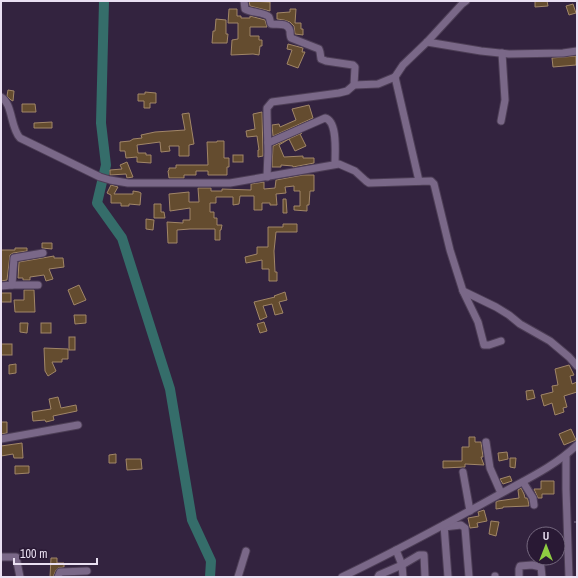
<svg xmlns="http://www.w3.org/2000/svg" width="578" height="578" font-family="'Archivo Narrow',sans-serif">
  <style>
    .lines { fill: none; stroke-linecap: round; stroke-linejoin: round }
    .river { stroke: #356d6a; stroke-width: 10 }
    .building { fill: #644c2f; stroke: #a18668 }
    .minor-casing { stroke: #4d3e56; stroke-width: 9 }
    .path { stroke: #897b93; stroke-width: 1; stroke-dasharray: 3 3; stroke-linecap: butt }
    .minor { stroke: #7a6888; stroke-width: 7 }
  </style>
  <rect width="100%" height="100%" fill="#33233f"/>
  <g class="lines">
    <path class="river" d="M104 1 101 123 106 165 97 203 122 238 170 389 192 520 211 561 210 577"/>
  </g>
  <g class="building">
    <path d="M249 1 270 2V11L250 6Z"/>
    <path d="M535 1H547L548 6 535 7Z"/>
    <path d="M573 4 576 13 569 15 566 6Z"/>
    <path d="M229 9H237V16H241V18H250V16L265 20 267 27H250V36H259V40H262V46H260L259 55 253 54 231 55 232 40 238 39V23H228Z"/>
    <path d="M290 9H296L295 23H301V29H303V35L295 34 294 26 290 22 284 20 277 19V13L290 12Z"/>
    <path d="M216 19 226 20V34H228L227 43H212L213 31H215Z"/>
    <path d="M288 44 303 48 302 52H305L298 68 287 64 292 50 287 49Z"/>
    <path d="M576 56V65L553 67 552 58Z"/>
    <path d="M8 90 14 91 13 101 11 100 7 96Z"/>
    <path d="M145 92 156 93V103H150V108H144V101H138V94H145Z"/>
    <path d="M22 104H35L36 112H22Z"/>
    <path d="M309 105 313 118 273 136 272 125 279 124 280 127 296 120 292 109Z"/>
    <path d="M262 112 263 156 258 157V150H259L257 136 247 137 246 131 255 129 253 114Z"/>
    <path d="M189 113 194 144 189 145V156H179V146H169L170 151 161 152 160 142 137 145 138 153H146V155H151V163L137 162V157L126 158 125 151H120V142L130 141 133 139 142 138 141 135 155 132 185 130 182 114Z"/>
    <path d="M52 122V128H34V123Z"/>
    <path d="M302 133 300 134 306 146 295 151 289 139 279 145 284 157 303 156V158H314V163L293 167V166L281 165V167H272L273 146Z"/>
    <path d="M217 141H224V158H229V167H227V175H208V171H196V175H184V178H169L168 171 169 170V168H176V165H208L207 142H217Z"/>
    <rect x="233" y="155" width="10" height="7"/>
    <path d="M127 162 133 177 127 178 126 174 110 175V170L122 169 120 165Z"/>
    <path d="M303 175H314V191H310L309 205H307V211L294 210V206H300V191H294V186L285 187 286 193 276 194 277 205H270V203H262V210H254V196H240L239 204 233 205V197H216V203H210V212H214V218H217V225H222L221 230H220V240H215V229H190L177 230V243H168L167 222 183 223V220H190V208L170 211 169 194 189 192V202H199L198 188H211V191H222V189L251 190V184L264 182V189L275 188 276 180Z"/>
    <path d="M111 185 118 187 114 194H133V191L139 192 141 193 140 205 129 204V206H121V203H111V195L107 193Z"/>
    <path d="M283 199H286L287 213H283Z"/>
    <path d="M154 204H161V212H164L165 218H154Z"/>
    <path d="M146 219 154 220 153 230 146 229Z"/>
    <path d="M283 224H297V232H276L274 251 275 272H277V281H269V269H262V260L246 263 245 257 257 254V247H268V227H283Z"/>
    <path d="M42 243H52V249L42 248Z"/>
    <path d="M15 248H27V251L13 253 10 255 7 280 1 281V250H15Z"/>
    <path d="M54 256V258H63L64 267 49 269 53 279 46 281 44 275 30 277V280H23V278H18L19 262Z"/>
    <path d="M79 285 86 300 74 305 68 290Z"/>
    <path d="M24 290H34L35 312H15L14 300H24Z"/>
    <path d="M285 292 287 300 279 302 283 313 275 315 272 304 263 306 267 317 260 320 254 302 275 297 274 296Z"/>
    <rect x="1" y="293" width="10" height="9"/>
    <path d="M74 315H86V323L75 324Z"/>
    <path d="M264 322 267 331 260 333 257 324Z"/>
    <path d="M20 323H28L27 333 20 332Z"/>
    <rect x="41" y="323" width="10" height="10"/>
    <rect x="69" y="337" width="6" height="13"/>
    <rect x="1" y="344" width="11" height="11"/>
    <path d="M44 348 68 349V359H62V362H52L56 371 48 376 45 371Z"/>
    <path d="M16 364V373L9 374V365Z"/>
    <path d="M569 365 574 375 570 376 572 384 577 382V392L564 396 567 407 563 408 564 412 555 415 552 403 544 406 541 395 553 392 552 386 558 385 555 369Z"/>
    <path d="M533 390 535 398 527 400 526 391Z"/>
    <path d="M58 397 61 408 76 405 77 411 53 416 54 420 46 422 45 420 33 421 32 412 51 409 49 399Z"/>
    <path d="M1 422H7V433L1 434Z"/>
    <path d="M571 429 576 440 564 445 559 434Z"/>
    <path d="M469 437H475V442H481L483 457H481L484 465 465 464V467L443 468V461H462V447H469Z"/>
    <path d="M22 443 23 458H14L13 454 1 456V446Z"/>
    <path d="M507 452 508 459 499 461 498 453Z"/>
    <path d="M116 454V463H109V455Z"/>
    <path d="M510 458H516L515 468 510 467Z"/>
    <path d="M126 459H141L142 469 127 470Z"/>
    <path d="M15 466H29V473L15 474Z"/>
    <path d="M510 476 512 481 503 484 500 479Z"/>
    <path d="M541 481H554V494H542V498H538L534 489H541Z"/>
    <path d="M521 488 524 494 525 498H527L528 500 529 506 503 507V508L496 509V502L498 501 519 498 518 490Z"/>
    <path d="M484 510 487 521 477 523 478 527 470 528 468 518 479 516 478 512Z"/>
    <path d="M491 521 499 522 496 536 489 534Z"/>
    <path d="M51 558H57V563H64V567L58 568 56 570 53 577H50Z"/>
  </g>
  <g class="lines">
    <defs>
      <g id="minor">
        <path d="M244 1 245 9C251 13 265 12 269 17 270 19 270 21 271 24 278 25 288 22 290 31 290 33 290 36 291 38L319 49 320 52 321 59 326 61 353 65 355 67 354 85"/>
        <path d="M427 42 481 51 509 54 563 53 577 51"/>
        <path d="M395 77 419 181"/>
        <path d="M1 97C13 104 10 127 20 138L100 177 110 180 128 183H230L339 164 355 171 366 181 369 183 431 181 434 184 450 250 463 291 496 307 509 315 520 324 550 341 569 357 577 366"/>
        <path d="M501 121 505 100 502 53"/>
        <path d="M268 143 325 118C338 121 335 153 335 164"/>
        <path d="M267 177 268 152 267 113V108L272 102 339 93 347 91 354 85 378 84 395 77 403 65 427 42 462 4 466 1"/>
        <path d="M12 285H38"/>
        <path d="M1 286 12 285 14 258 43 253"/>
        <path d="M463 291 478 322 484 345H489L501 341"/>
        <path d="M1 439 78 425"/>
        <path d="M486 442 490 468 501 493"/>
        <path d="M566 455V489L569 577"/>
        <path d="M463 472 470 511"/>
        <path d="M523 482 533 498 534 505"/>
        <path d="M444 525 448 577"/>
        <path d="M444 527 461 525 465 528 469 577"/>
        <path d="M396 550 402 565 403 577"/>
        <path d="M1 557H16L20 577"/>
        <path d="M495 576V577"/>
        <path d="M58 577 60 572 87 571"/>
        <path d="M238 577 246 551"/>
        <path d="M342 577C396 551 448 523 500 494 527 479 555 466 577 445"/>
        <path d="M378 577 379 575 402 565 419 555H424L425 577"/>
        <path d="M519 577V569L520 566 532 565 541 567 542 577"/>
      </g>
    </defs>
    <use href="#minor" class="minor-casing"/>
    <path class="path" d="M574 522H577"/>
    <use href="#minor" class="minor"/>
  </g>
  <rect width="578" height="578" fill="none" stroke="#eae0f2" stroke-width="4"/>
  <g transform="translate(546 546)"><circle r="19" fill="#291934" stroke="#766980"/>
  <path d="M0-3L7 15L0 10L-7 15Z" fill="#8fcd42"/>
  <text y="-6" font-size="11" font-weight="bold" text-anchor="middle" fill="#eae0f2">U</text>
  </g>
  <path d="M14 558v6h83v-6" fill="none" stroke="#eae0f2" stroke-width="2"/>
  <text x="20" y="558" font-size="12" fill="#eae0f2" stroke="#291934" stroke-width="3" paint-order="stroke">100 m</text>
</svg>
